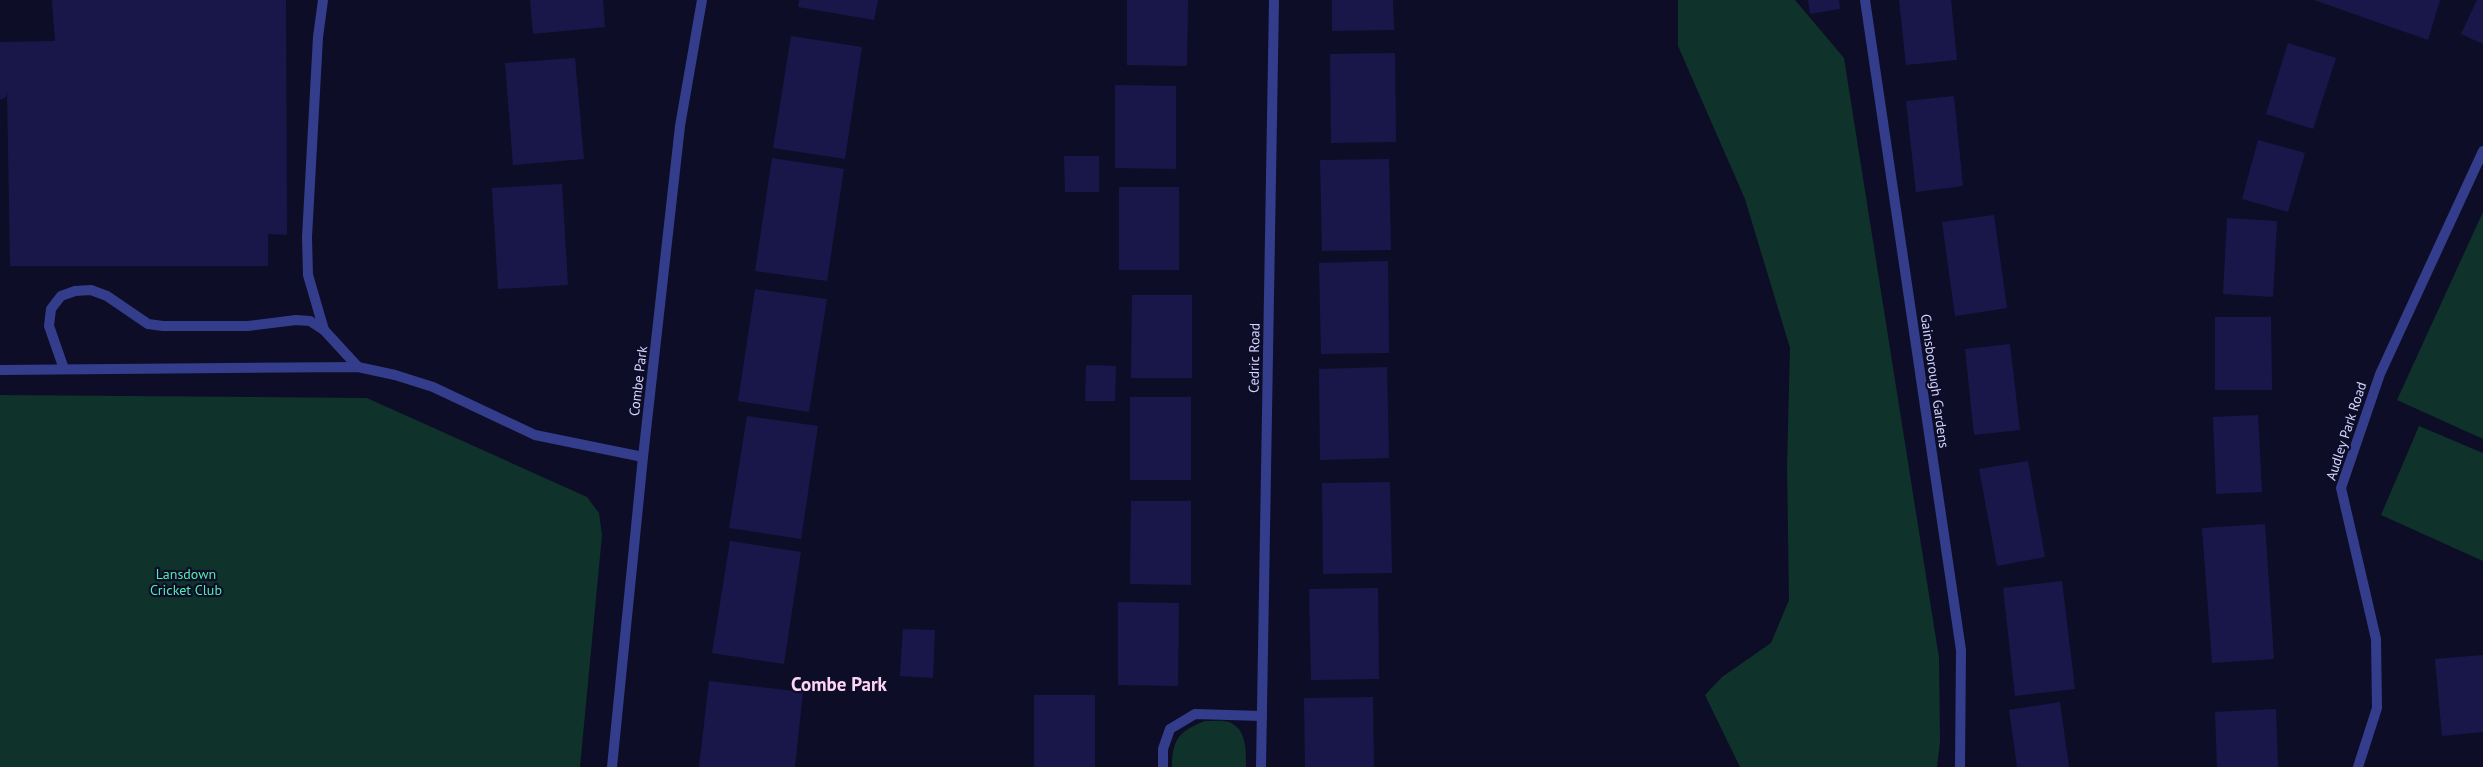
<svg xmlns="http://www.w3.org/2000/svg" width="2483" height="767" font-family="'PT Sans',sans-serif">
  <style>
    .green { fill: #0f322b }
    .building { fill: #19174a }
    .lines { fill: none; stroke-linecap: round; stroke-linejoin: round }
    .service { stroke: #333d8b; stroke-width: 10 }
    .minor { stroke: #333d8b; stroke-width: 10 }
    .tertiary { stroke: #333d8b; stroke-width: 10 }
    .labels { text-anchor: middle; stroke-width: 4.5; stroke-linejoin: round; paint-order: stroke }
    .street-label { font-size: 14px; fill: #d3d4ff; stroke: #0d0d27 }
    .park-label { font-size: 14px; fill: #52ecae; stroke: #0d0d27 }
    .district-label { font-size: 19px; font-weight: bold; fill: #ffd5f6; stroke: #0d0d27 }
  </style>
  <rect width="100%" height="100%" fill="#0d0d27"/>
  <g class="green">
    <path d="M1678 0H1795L1844 58 1939 658 1940 742 1937 767H1740L1705 695 1722 677 1771 643 1789 600 1787 466 1790 348 1745 199 1678 46Z"/>
    <path d="M2483 212V439L2397 400Z"/>
    <path d="M0 395 367 398 587 497 599 513 602 535 580 767H0Z"/>
    <path d="M2419 426 2483 453V561L2381 515Z"/>
    <path d="M1205 721C1212 721 1222 720 1229 722 1247 729 1246 751 1246 767H1172C1172 740 1179 731 1205 721Z"/>
  </g>
  <g class="building">
    <path d="M52 0H286L287 235 268 234V266H10L7 90 6 97 0 100V42L55 41Z"/>
    <path d="M530 0H603L605 27 533 34Z"/>
    <path d="M799 0H878L874 20 798 7Z"/>
    <path d="M1127 0H1188L1187 66 1127 65Z"/>
    <path d="M1332 0H1393L1394 30 1332 31Z"/>
    <path d="M1808 0H1839L1840 9 1810 14Z"/>
    <path d="M1899 0H1951L1957 60 1906 65Z"/>
    <path d="M2314 0H2440L2428 40Z"/>
    <path d="M2477 0H2483V44L2461 34Z"/>
    <path d="M791 36 862 47 845 159 773 148Z"/>
    <path d="M2288 43 2336 58 2313 129 2266 114Z"/>
    <path d="M1395 53 1396 142 1331 143 1330 54Z"/>
    <path d="M575 58 584 159 513 165 505 63Z"/>
    <path d="M1115 85 1176 86V169L1115 168Z"/>
    <path d="M1954 96 1963 186 1916 192 1906 101Z"/>
    <path d="M2258 140 2305 153 2288 212 2242 199Z"/>
    <path d="M1064 156H1099V192H1065Z"/>
    <path d="M772 158 844 169 827 281 755 271Z"/>
    <path d="M1389 159 1391 250 1322 251 1320 160Z"/>
    <path d="M562 184 568 285 498 289 492 188Z"/>
    <rect x="1119" y="187" width="60" height="83"/>
    <path d="M1994 215 2007 308 1955 316 1942 222Z"/>
    <path d="M2227 218 2277 221 2273 297 2223 294Z"/>
    <path d="M1388 261 1389 353 1321 354 1319 263Z"/>
    <path d="M755 289 827 299 809 412 738 401Z"/>
    <path d="M1132 295H1192V378H1131Z"/>
    <path d="M2215 317H2271L2272 390H2215Z"/>
    <path d="M2010 344 2020 430 1974 435 1965 349Z"/>
    <path d="M1086 365 1116 366 1115 401H1085Z"/>
    <path d="M1387 367 1389 458 1320 460 1319 369Z"/>
    <rect x="1130" y="397" width="61" height="83"/>
    <path d="M2258 415 2262 492 2216 494 2213 417Z"/>
    <path d="M747 416 818 426 801 539 729 528Z"/>
    <path d="M2028 461 2045 557 1997 566 1979 469Z"/>
    <path d="M1390 482 1392 573 1323 574 1322 483Z"/>
    <path d="M1131 501H1191V585L1130 584Z"/>
    <path d="M2265 524 2274 659 2212 663 2202 528Z"/>
    <path d="M730 541 801 552 784 664 712 653Z"/>
    <path d="M2062 581 2075 689 2015 696 2003 588Z"/>
    <path d="M1378 588 1379 679 1311 680 1309 589Z"/>
    <path d="M1118 602 1179 603 1178 686 1118 685Z"/>
    <path d="M903 629 935 630 933 678 900 676Z"/>
    <path d="M2483 655V732L2442 736 2435 659Z"/>
    <path d="M709 681 803 692 795 767H699Z"/>
    <rect x="1034" y="695" width="61" height="72"/>
    <path d="M1373 697 1374 767H1305L1304 698Z"/>
    <path d="M2060 702 2069 767H2017L2009 710Z"/>
    <path d="M2276 709 2278 767H2217L2215 712Z"/>
  </g>
  <g class="lines">
    <g class="service">
      <path d="M323 0 318 37 307 237 308 275 324 330"/>
      <path d="M64 369 49 326 51 309 61 296 75 291 91 290 107 296 148 324 163 326H248L296 320 310 321 324 330 358 367"/>
      <path d="M0 370 358 367 395 375 433 387 535 435 643 457"/>
    </g>
    <g class="minor">
      <path d="M1865 0 1961 650 1960 767"/>
      <path d="M1163 767V749L1170 729 1195 714 1262 716"/>
      <path d="M1261 767 1274 0"/>
      <path d="M2358 767 2377 708 2376 639 2341 488 2380 374 2483 151"/>
    </g>
    <path class="tertiary" d="M612 767 643 457 680 126 702 0"/>
  </g>
  <g class="labels">
    <g class="street-label">
      <text transform="translate(1254 358) rotate(-89)" y="5">Cedric Road</text>
      <text transform="translate(638 381) rotate(-83)" y="5">Combe Park</text>
      <text transform="translate(1935 381) rotate(82)" y="5">Gainsborough Gardens</text>
      <text transform="translate(2346 431) rotate(-72)" y="5">Audley Park Road</text>
    </g>
    <g class="park-label">
      <text x="186" y="579">Lansdown<tspan x="186" dy="16">Cricket Club</tspan></text>
    </g>
    <g class="district-label">
      <text x="839" y="691">Combe Park</text>
    </g>
  </g>
</svg>
